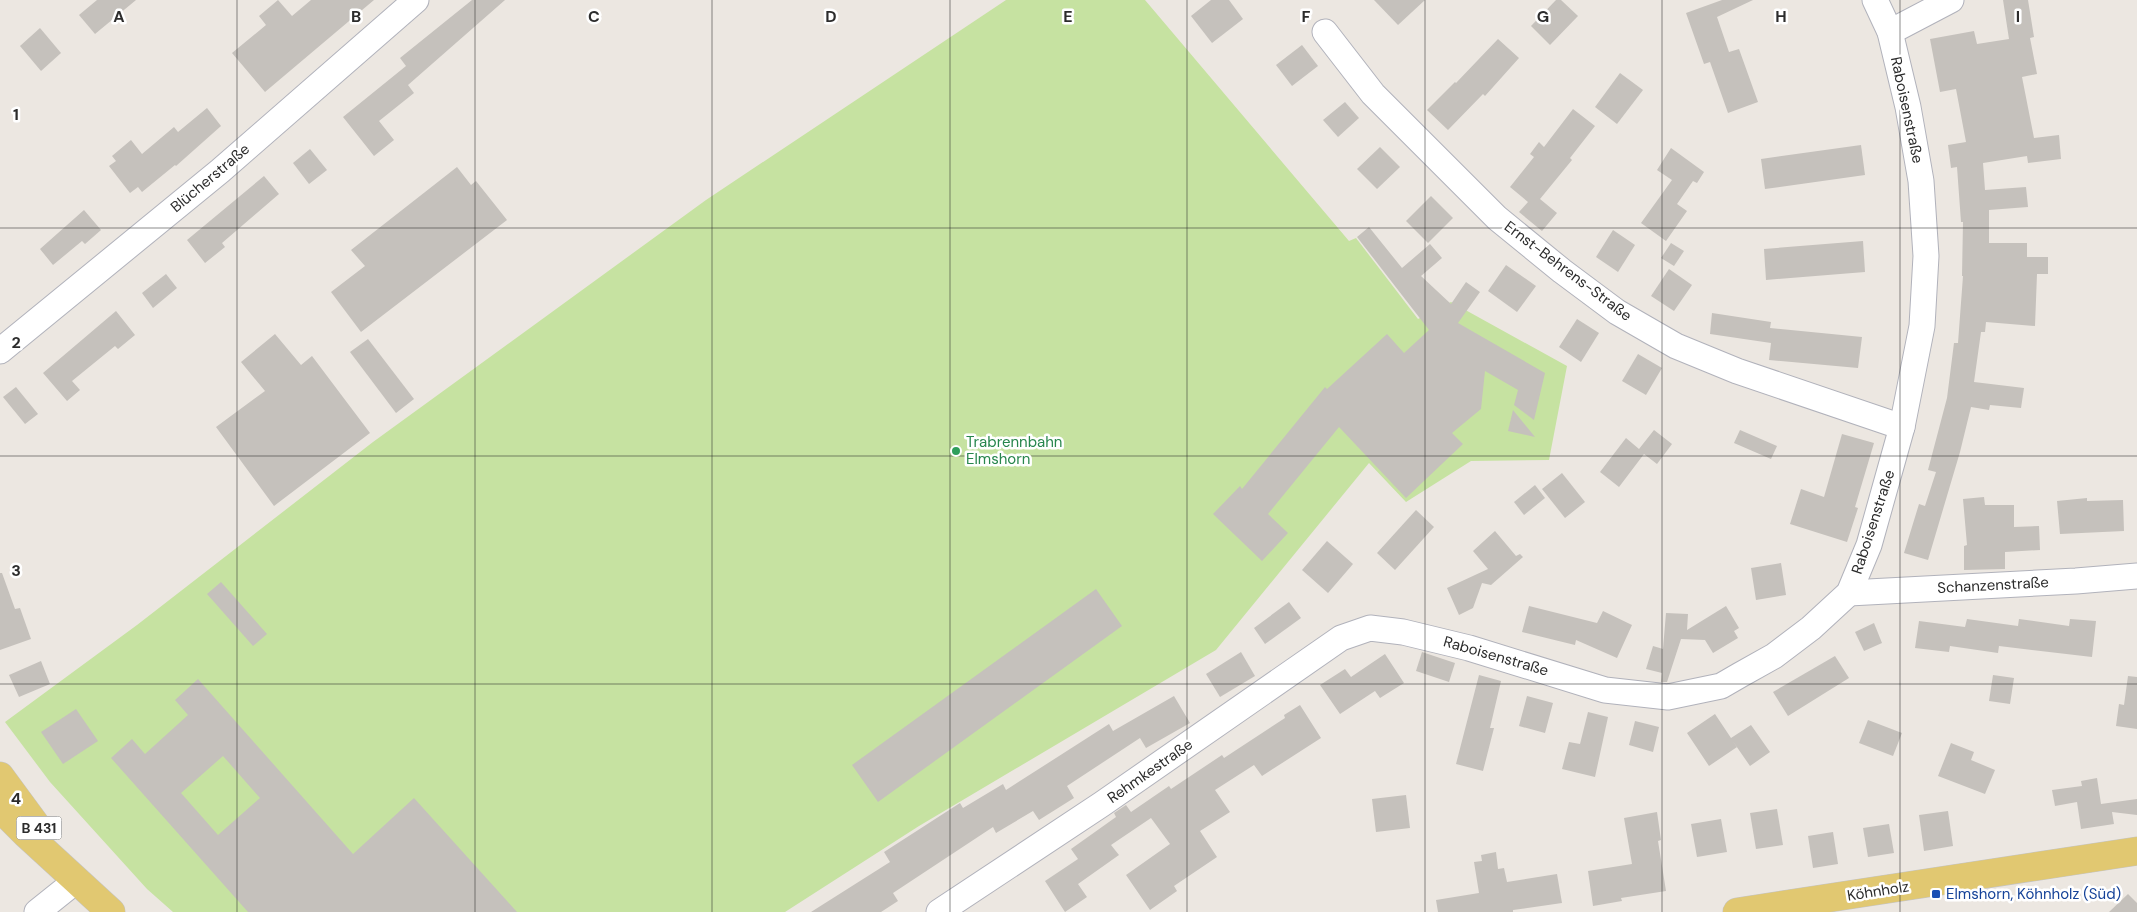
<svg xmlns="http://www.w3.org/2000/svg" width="2137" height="912" font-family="'DM Sans',sans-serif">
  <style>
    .pitch { fill: #c6e2a1 }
    .building { fill: #c5c1bc; fill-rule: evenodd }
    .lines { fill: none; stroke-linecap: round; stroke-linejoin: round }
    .minor-casing { stroke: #b1b2bb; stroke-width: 27 }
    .major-casing { stroke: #c4c4c4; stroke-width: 29 }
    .minor { stroke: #fff; stroke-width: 25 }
    .major { stroke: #e1c871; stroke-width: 28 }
    .grid { fill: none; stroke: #2c2c2c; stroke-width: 1; stroke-opacity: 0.55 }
    .leisure-dot { fill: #2e9e5b; stroke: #fff; stroke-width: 2 }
    .transit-dot { fill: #1a4fb4; stroke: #fff; stroke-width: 2 }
    .labels { text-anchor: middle; stroke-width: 5; stroke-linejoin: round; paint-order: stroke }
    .shield { fill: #fff; stroke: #6b6b6b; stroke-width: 1 }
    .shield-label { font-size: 14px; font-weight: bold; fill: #2c2c2c }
    .street-label { font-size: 15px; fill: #2c2c2c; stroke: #fff }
    .leisure-label { font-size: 15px; fill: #27864d; stroke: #fff; text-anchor: start }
    .transit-label { font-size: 15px; fill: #164399; stroke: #fff; text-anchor: start }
    .grid-label { font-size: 16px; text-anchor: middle; font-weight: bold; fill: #2c2c2c; stroke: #fff; stroke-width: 5; stroke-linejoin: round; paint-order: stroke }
  </style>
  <rect width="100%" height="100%" fill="#ece7e1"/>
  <path class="pitch" d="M1006 0H1145L1349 241 1356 238 1418 319 1451 302 1567 366 1549 460 1471 461 1406 502 1369 463 1216 650 919 826 785 912H173L147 889 50 782 5 722 137 625 373 442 706 200Z"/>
  <g class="building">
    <path d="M97 0H136L95 34 79 15Z"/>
    <path d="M278 0 292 16 311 0H374L265 92 232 53 266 25 259 16Z"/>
    <path d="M472 0H505L408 85 414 93 379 121 394 140 374 156 343 117 406 66 400 58Z"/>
    <path d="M1211 0H1229L1243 19 1212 43 1191 16Z"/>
    <path d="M1374 0H1425L1398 25Z"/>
    <path d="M1556 0H1561L1578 16 1550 45 1531 26Z"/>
    <path d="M1722 0H1753L1717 17 1729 52 1739 49 1758 102 1728 113 1710 62 1704 64 1686 13Z"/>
    <path d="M2003 0H2028L2034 37 2030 38 2037 74 2022 77 2034 138 2059 135 2061 159 2028 163 2027 156 1983 163 1985 190 2026 187 2028 207 1989 210V243H2027V257H2048V274H2037L2035 326 1986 322 1985 332H1981L1974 382 2024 388 2021 408 1990 405 1989 410 1971 407 1960 452 1928 560 1904 553 1919 504 1925 506 1936 472 1928 470 1947 398 1954 343H1958L1963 276H1962L1963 222H1961L1957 167 1951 168 1948 145 1966 142 1956 89 1940 92 1930 39 1974 31 1977 44 2009 39Z"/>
    <path d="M40 28 61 53 41 71 20 46Z"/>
    <path d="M1498 39 1519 58 1485 96 1483 94 1448 130 1427 110 1455 82 1456 83Z"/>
    <path d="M1302 45 1318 66 1292 86 1276 65Z"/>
    <path d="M1620 73 1643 90 1617 124 1595 107Z"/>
    <path d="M1345 102 1359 118 1338 137 1323 120Z"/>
    <path d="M207 108 221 126 176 166 175 165 142 192 138 187 130 193 109 166 116 161 112 156 131 140 142 154 174 127 178 132Z"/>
    <path d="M1573 109 1595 126 1570 158 1572 160 1540 199 1557 213 1542 231 1519 212 1528 202 1510 187 1534 157 1530 154 1539 142 1544 147Z"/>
    <path d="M1861 145 1865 175 1765 189 1761 159Z"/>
    <path d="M1380 147 1400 167 1377 189 1357 169Z"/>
    <path d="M1671 148 1704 172 1697 183 1693 181 1677 204 1687 211 1666 241 1641 223 1672 180 1657 170Z"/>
    <path d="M310 149 327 170 309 184 293 163Z"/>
    <path d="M457 167 471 185 476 181 507 220 361 332 331 292 365 266 351 250Z"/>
    <path d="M264 176 279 194 222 243 225 247 205 263 187 240Z"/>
    <path d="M1431 196 1453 218 1428 243 1406 221Z"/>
    <path d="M84 210 101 230 85 244 82 241 53 265 40 249Z"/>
    <path d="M1369 227 1402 268 1430 244 1442 258 1421 276 1451 304 1466 282 1480 292 1458 323 1545 373 1534 420 1514 405 1518 390 1485 371 1481 409 1452 433 1463 444 1406 498 1339 427 1268 514 1288 533 1262 561 1213 514 1240 486 1242 489 1325 387 1327 389 1387 334 1404 353 1429 330 1357 237Z"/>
    <path d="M1613 230 1635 245 1618 272 1596 257Z"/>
    <path d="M1863 241 1865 272 1766 280 1764 249Z"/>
    <path d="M1671 243 1684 251 1674 266 1661 258Z"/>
    <path d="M1506 265 1536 286 1517 312 1488 291Z"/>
    <path d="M1669 269 1692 285 1674 311 1651 296Z"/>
    <path d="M166 274 177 288 153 308 142 293Z"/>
    <path d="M116 311 135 335 118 349 115 346 72 381 80 390 67 401 43 373Z"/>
    <path d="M1712 313 1771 322 1770 328 1862 337 1858 368 1769 360 1771 343 1710 334Z"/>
    <path d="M1577 319 1599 333 1581 362 1559 347Z"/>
    <path d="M275 334 301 365 312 356 370 433 274 506 216 427 265 391 241 362Z"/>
    <path d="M368 339 414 399 396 413 350 352Z"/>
    <path d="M1638 354 1662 368 1646 395 1622 381Z"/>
    <path d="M16 387 38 414 25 424 3 397Z"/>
    <path d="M1513 410 1535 437 1508 431Z"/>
    <path d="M1654 430 1672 444 1657 464 1644 454 1619 487 1600 472 1626 438 1639 449Z"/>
    <path d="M1740 430 1777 446 1771 459 1734 443Z"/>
    <path d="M1842 434 1874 443 1855 507 1858 508 1847 542 1790 524 1801 489 1824 497Z"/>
    <path d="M1562 473 1585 502 1565 518 1542 489Z"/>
    <path d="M1535 485 1545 498 1524 515 1514 502Z"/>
    <path d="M1984 497 1985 505H2014V527L2039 526 2040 550 2005 552V569L1964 570V546L1967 545 1963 499Z"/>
    <path d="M2087 498V501L2123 500 2124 531 2060 534 2057 501Z"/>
    <path d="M1416 510 1434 527 1395 570 1377 553Z"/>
    <path d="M1495 531 1516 556 1520 554 1523 557 1491 585 1482 583 1473 608 1459 615 1447 588 1488 569 1473 551Z"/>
    <path d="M1327 541 1353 564 1328 593 1302 570Z"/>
    <path d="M1781 563 1786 595 1756 600 1751 568Z"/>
    <path d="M0 573H2L15 609 20 608 31 639 0 650Z"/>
    <path d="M221 582 267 634 253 646 207 594Z"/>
    <path d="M1096 589 1122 626 878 802 852 765Z"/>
    <path d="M1289 602 1301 618 1265 644 1254 628Z"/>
    <path d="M1529 606 1597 623 1603 611 1632 625 1617 658 1576 640 1575 645 1522 632Z"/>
    <path d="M1726 606 1739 628 1734 631 1738 638 1713 653 1705 640 1681 639 1667 682H1661L1662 673 1646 669 1653 646 1663 649 1666 613 1688 614 1687 630Z"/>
    <path d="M1967 619 2018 626 2019 619 2069 626 2070 619 2096 621 2092 657 1999 646 1998 653 1950 646 1949 652 1915 648 1919 621 1965 627Z"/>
    <path d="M1874 623 1882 643 1864 651 1855 632Z"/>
    <path d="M1241 652 1255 676 1220 697 1206 674Z"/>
    <path d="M1422 652 1455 663 1449 682 1416 671Z"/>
    <path d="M1385 654 1404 683 1380 698 1375 691 1340 714 1320 685 1345 669 1351 677Z"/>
    <path d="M1835 656 1849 678 1788 716 1773 692Z"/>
    <path d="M41 661 50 684 19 697 9 675Z"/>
    <path d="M1479 675 1501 681 1490 728H1494L1483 771 1456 764Z"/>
    <path d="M1993 675 2014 678 2010 704 1989 701Z"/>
    <path d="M2128 676 2137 677V729L2116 726 2119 704 2124 705Z"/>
    <path d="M198 679 353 854 414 798 517 912H248L111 758 132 739 145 754 188 715 175 700ZM223 756 260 798 218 835 181 793Z"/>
    <path d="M1174 696 1190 723 1146 748 1140 738 1067 786 1074 798 1039 820 1033 811 996 833 993 827 893 893 898 901 881 912H811L890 862 884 852 960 803 963 808 1003 784 1006 790 1109 724 1113 731Z"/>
    <path d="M1527 696 1553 703 1545 733 1519 726Z"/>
    <path d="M1300 705 1321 738 1262 776 1254 765 1215 790 1230 812 1200 831 1217 857 1174 886 1177 891 1150 910 1126 875 1170 844 1151 818 1111 845 1119 855 1078 884 1087 897 1065 912 1045 881 1078 859 1071 849 1116 817 1114 813 1126 805 1131 812 1169 786 1171 789 1222 755 1224 758 1285 718 1284 715Z"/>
    <path d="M76 709 98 741 63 764 41 732Z"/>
    <path d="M1588 712 1608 717 1595 777 1562 769 1569 742 1580 744Z"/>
    <path d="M1715 714 1731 738 1751 725 1770 752 1750 766 1732 740 1737 747 1709 766 1687 733Z"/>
    <path d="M1868 720 1902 733 1893 756 1859 743Z"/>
    <path d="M1635 721 1659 727 1653 752 1629 745Z"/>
    <path d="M1951 743 1974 752 1971 760 1995 770 1985 794 1938 776Z"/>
    <path d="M2097 778 2101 804 2137 799V815L2112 812 2114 824 2081 829 2077 802 2055 806 2052 790 2082 786 2081 781Z"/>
    <path d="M1406 795 1410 828 1376 832 1372 799Z"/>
    <path d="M1777 809 1783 845 1756 849 1750 813Z"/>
    <path d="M1948 811 1953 846 1924 851 1919 815Z"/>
    <path d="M1657 812 1661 840 1658 841 1666 891 1621 898 1622 901 1593 906 1588 871 1632 864 1624 818Z"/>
    <path d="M1721 819 1727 852 1697 857 1691 824Z"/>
    <path d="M1889 824 1894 853 1868 857 1863 828Z"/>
    <path d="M1833 832 1838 864 1813 868 1808 836Z"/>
    <path d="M1496 852 1498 869 1504 868 1507 882 1557 874 1562 903 1513 910V912H1438L1436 900 1479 893 1474 862 1482 861 1481 855Z"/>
    <path d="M2128 894 2137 903V912H2109Z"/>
  </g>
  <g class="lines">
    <defs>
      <g id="minor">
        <path d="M1325 32 1373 94 1497 218 1562 271 1617 312 1676 346 1737 371 1902 427"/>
        <path d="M1890 32 1951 0"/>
        <path d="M0 351 220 171 416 0"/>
        <path d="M1849 593 2076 581 2137 576"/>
        <path d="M37 912 77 880"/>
        <path d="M939 912 1102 804 1341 638 1370 628 1403 632 1469 648 1605 690 1668 697 1721 686 1740 675 1774 656 1811 628 1849 593 1869 545 1902 427 1922 326 1926 256 1921 181 1908 107 1890 32 1875 0"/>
      </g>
      <g id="major">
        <path d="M0 776 36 825"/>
        <path d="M0 808 26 834 111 912"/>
        <path d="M1737 912 2137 851"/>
      </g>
    </defs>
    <use href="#minor" class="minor-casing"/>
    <use href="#major" class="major-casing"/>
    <use href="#minor" class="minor"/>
    <use href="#major" class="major"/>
  </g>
  <path class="grid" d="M237 0V912M475 0V912M712 0V912M950 0V912M1187 0V912M1425 0V912M1662 0V912M1900 0V912M0 228H2137M0 456H2137M0 684H2137"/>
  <circle class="leisure-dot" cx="956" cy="451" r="5"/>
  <rect class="transit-dot" x="1931" y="889" width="10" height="10" rx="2.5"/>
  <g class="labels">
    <rect class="shield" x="16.5" y="816.5" width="45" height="23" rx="4"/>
    <g class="shield-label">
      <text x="39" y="833">B 431</text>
    </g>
    <g class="street-label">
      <text transform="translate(1907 110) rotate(78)" y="5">Raboisenstraße</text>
      <text transform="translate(210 178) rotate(-40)" y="5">Blücherstraße</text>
      <text transform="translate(1568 271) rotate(37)" y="5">Ernst-Behrens-Straße</text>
      <text transform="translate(1873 522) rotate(-72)" y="5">Raboisenstraße</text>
      <text transform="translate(1993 585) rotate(-3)" y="5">Schanzenstraße</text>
      <text transform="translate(1496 656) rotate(16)" y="5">Raboisenstraße</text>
      <text transform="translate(1150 771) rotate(-35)" y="5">Rehmkestraße</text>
      <text transform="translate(1878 891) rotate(-9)" y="5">Köhnholz</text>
    </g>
    <g class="leisure-label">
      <text x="966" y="447">Trabrennbahn<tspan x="966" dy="17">Elmshorn</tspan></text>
    </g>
    <g class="transit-label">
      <text x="1946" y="899">Elmshorn, Köhnholz (Süd)</text>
    </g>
  </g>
  <g class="grid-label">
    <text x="119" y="22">A</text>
    <text x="356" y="22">B</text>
    <text x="594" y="22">C</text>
    <text x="831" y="22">D</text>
    <text x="1068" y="22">E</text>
    <text x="1306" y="22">F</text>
    <text x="1543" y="22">G</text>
    <text x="1781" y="22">H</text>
    <text x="2018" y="22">I</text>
    <text x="16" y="120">1</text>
    <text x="16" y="348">2</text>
    <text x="16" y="576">3</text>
    <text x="16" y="804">4</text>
  </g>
</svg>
